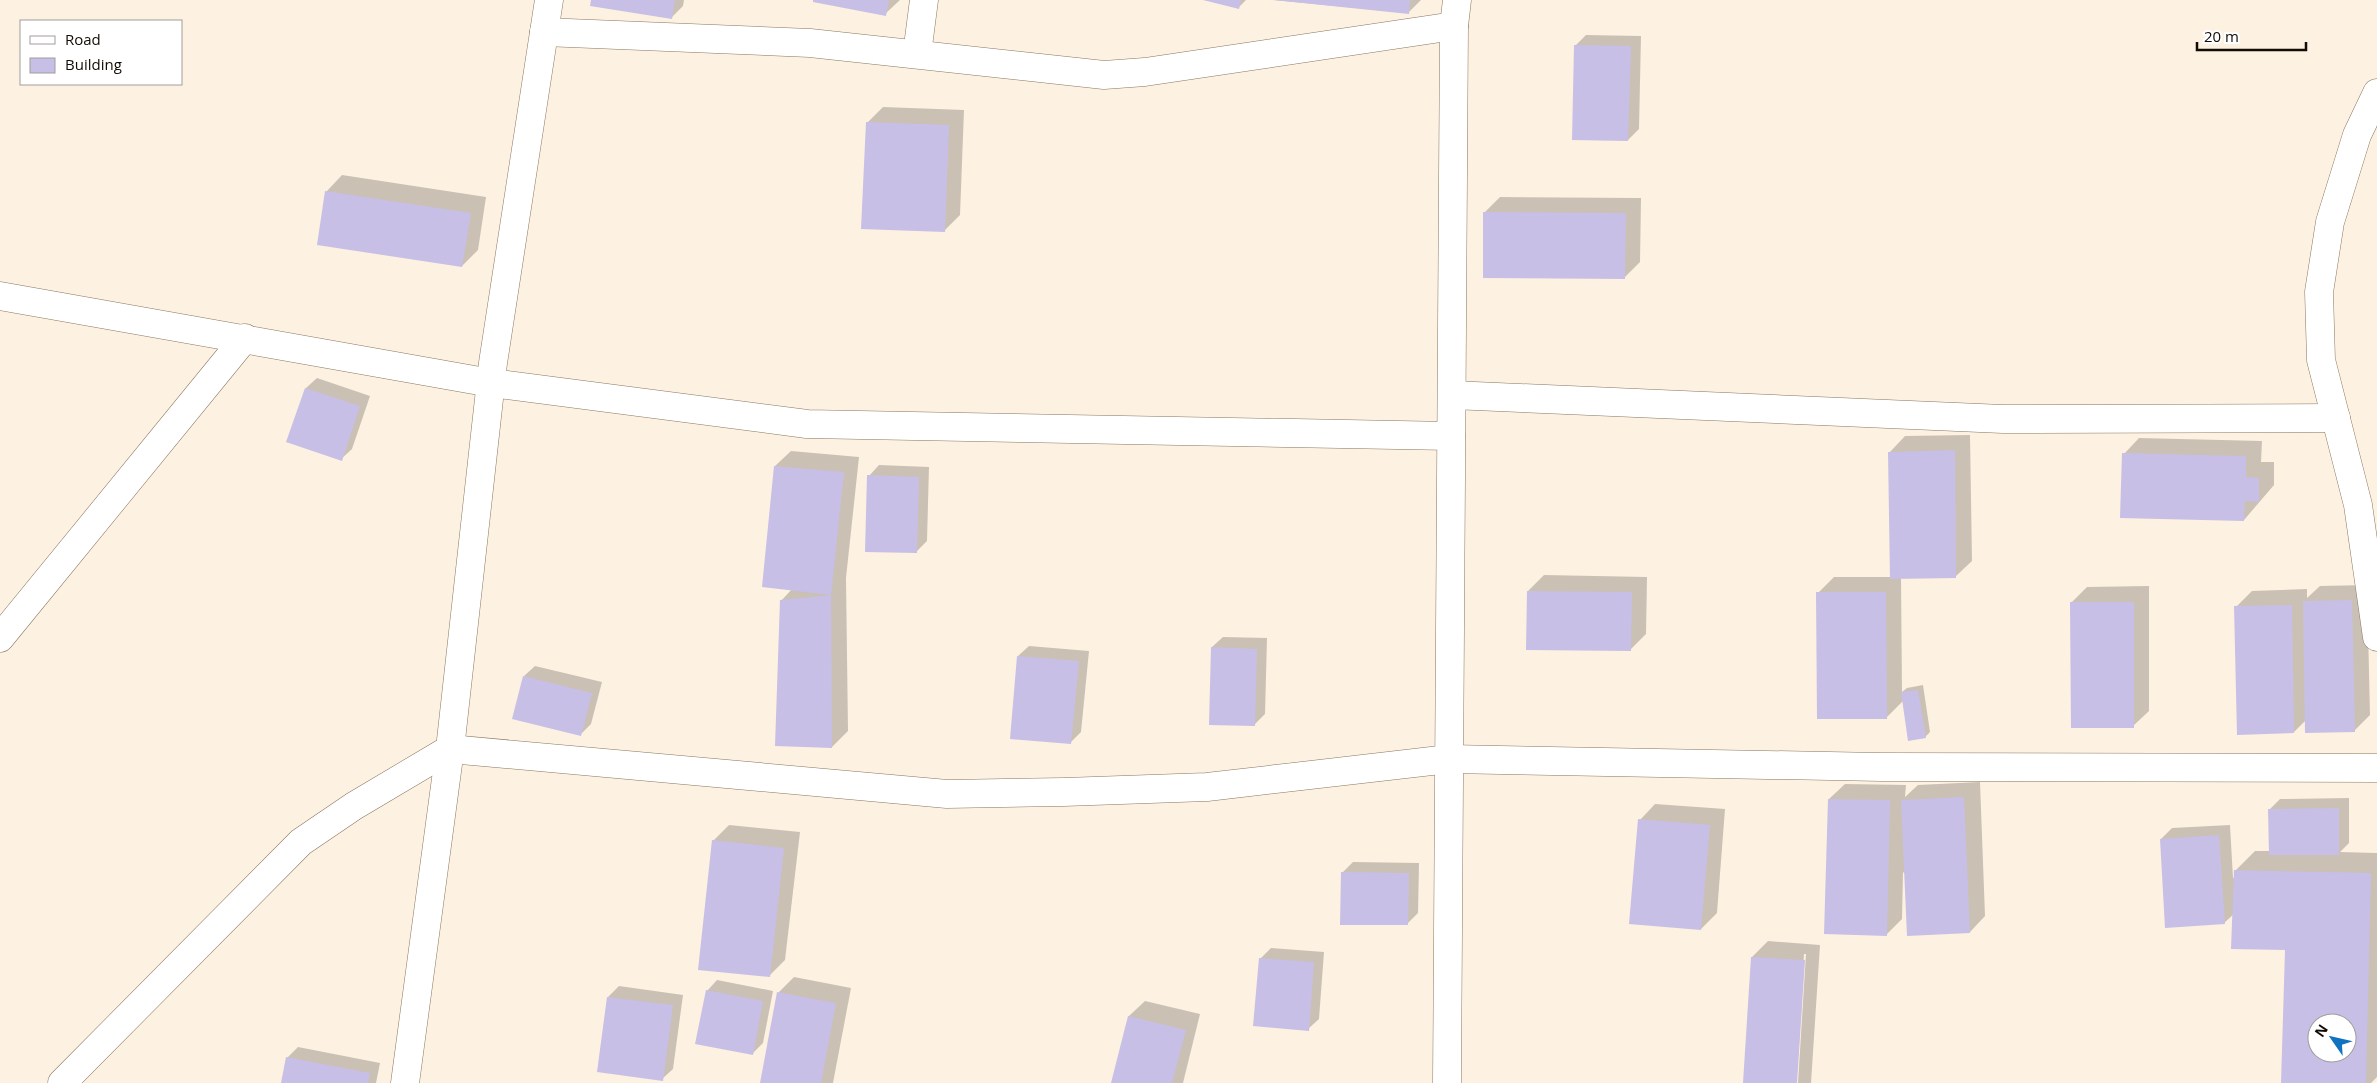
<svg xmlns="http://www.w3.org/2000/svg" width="2377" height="1083" font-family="'Open Sans',sans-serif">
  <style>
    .shadow { fill: #0003; fill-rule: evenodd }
    .building { fill: #c7bfe6; fill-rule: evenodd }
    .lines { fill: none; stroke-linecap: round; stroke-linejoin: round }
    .minor-casing { stroke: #897760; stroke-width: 29 }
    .minor { stroke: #fff; stroke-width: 28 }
  </style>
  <rect width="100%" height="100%" fill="#fdf1e1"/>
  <g class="shadow">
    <path d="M592 0H684L683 6 672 17Z"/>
    <path d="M814 0H900L885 14Z"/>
    <path d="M1205 0H1246L1239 7Z"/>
    <path d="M1273 0H1421L1408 13Z"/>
    <path d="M1586 35 1641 36 1639 129 1628 140 1575 46Z"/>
    <path d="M883 107 964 110 960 215 944 231 867 123Z"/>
    <path d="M342 175 486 197 478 250 462 266 318 244 327 191Z"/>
    <path d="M1500 197 1641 198 1640 262 1624 278 1484 213Z"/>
    <path d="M317 378 370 396 352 449 341 459 306 388Z"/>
    <path d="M1970 435 1972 561 1956 576 1901 577 1902 692 1907 688 1923 685 1930 732 1925 737 1903 701 1887 717 1818 593 1834 577H1891L1890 452 1905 436Z"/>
    <path d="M2139 438 2262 441 2261 462H2274V485L2244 520 2124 454Z"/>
    <path d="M791 451 859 457 846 578 848 731 832 747 781 601 792 589 775 466Z"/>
    <path d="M879 465 929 467 927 541 916 552 869 476Z"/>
    <path d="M1544 575 1647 577 1646 634 1630 650 1528 591Z"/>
    <path d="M2367 585 2370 715 2354 731 2306 720 2294 732 2236 607 2252 591 2307 589V598L2320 586Z"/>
    <path d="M2149 586V711L2133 726 2071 603 2087 587Z"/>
    <path d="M1223 637 1267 638 1265 714 1254 725 1212 647Z"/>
    <path d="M1029 646 1089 651 1081 732 1070 743 1018 656Z"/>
    <path d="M535 666 602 682 591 724 580 735 524 676Z"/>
    <path d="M1980 782 1985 916 1970 932 1903 872 1902 919 1886 935 1829 799 1845 784 1906 785 1905 797 1918 785Z"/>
    <path d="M2349 798V843L2340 852 2377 853V1077L2371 1083H2282L2286 949 2234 914 2224 923 2161 839 2172 828 2230 825 2233 878H2235V871L2255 851H2270L2269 810 2280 799ZM2317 1023H2347V1053H2317Z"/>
    <path d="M1655 804 1725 809 1717 913 1701 929 1640 820Z"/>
    <path d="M729 825 800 832 785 960 769 976 713 841Z"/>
    <path d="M1353 862 1419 863 1418 913 1407 924 1342 873Z"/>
    <path d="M1768 941 1820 945 1811 1083H1798L1806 954H1804L1796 1083H1745L1752 957Z"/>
    <path d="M1271 948 1324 952 1319 1019 1308 1029 1260 959Z"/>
    <path d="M794 977 851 988 833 1083H761L779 992Z"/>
    <path d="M717 980 773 991 763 1043 753 1053 707 991Z"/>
    <path d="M619 986 683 995 673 1069 662 1079 608 997Z"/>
    <path d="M1145 1001 1200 1014 1183 1083H1112L1129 1016Z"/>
    <path d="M298 1047 380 1063 376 1083H282L287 1058Z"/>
  </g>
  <g class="building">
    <path d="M591 0H675L672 19 590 6Z"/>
    <path d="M813 0H889L886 16 813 2Z"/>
    <path d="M1203 0H1241L1239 9Z"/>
    <path d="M1274 0H1410L1409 14Z"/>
    <path d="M1574 45 1631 46 1628 141 1572 140Z"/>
    <path d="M866 122 949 125 945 232 861 229Z"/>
    <path d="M325 191 471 213 462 267 317 245Z"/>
    <path d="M1483 212 1626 213 1625 279 1483 278Z"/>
    <path d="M305 388 360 406 342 461 286 442Z"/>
    <path d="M1955 450 1956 578 1890 579 1888 452Z"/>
    <path d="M2122 453 2246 456V477L2259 478V502L2245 501 2244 521 2120 518Z"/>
    <path d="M774 466 844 472 831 595 762 587Z"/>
    <path d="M867 475 919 477 917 553 865 552Z"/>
    <path d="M1527 591 1632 592 1631 651 1526 650Z"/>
    <path d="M1816 592H1886L1887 719H1817Z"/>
    <path d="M831 595 832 748 775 746 780 600Z"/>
    <path d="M2352 600 2355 732 2305 733 2303 601Z"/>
    <path d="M2070 602H2134V728H2071Z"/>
    <path d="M2292 605 2294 733 2237 735 2234 606Z"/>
    <path d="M1211 647 1257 649 1255 726 1209 725Z"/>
    <path d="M1017 656 1079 661 1071 744 1010 739Z"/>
    <path d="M523 676 592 693 581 736 512 719Z"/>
    <path d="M1918 690 1926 738 1908 741 1901 692Z"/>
    <path d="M1964 797 1970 933 1907 936 1901 800Z"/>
    <path d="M1828 799 1890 800 1887 936 1824 934Z"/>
    <path d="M2339 808V855H2269L2268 809Z"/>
    <path d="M1638 819 1710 825 1701 930 1629 924Z"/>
    <path d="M2219 835 2225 924 2165 928 2160 839Z"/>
    <path d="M712 840 784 848 770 977 698 970Z"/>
    <path d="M2234 870 2371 873 2366 1083H2281L2285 950 2231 949ZM2317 1023H2347V1053H2317Z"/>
    <path d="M1341 872 1409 873 1408 925H1340Z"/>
    <path d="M1751 957 1805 960 1797 1083H1743Z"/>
    <path d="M1259 958 1314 962 1309 1031 1253 1026Z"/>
    <path d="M706 990 763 1001 753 1055 695 1044Z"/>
    <path d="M777 992 836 1003 821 1083H760Z"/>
    <path d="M607 997 673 1005 663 1081 597 1072Z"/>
    <path d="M1128 1016 1186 1030 1172 1083H1111Z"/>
    <path d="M286 1057 370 1073 368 1083H281Z"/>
  </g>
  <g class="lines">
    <defs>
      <g id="minor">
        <path d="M544 32 810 43 1104 75 1145 72 1454 26"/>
        <path d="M917 54 924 0"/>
        <path d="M2377 93 2357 135 2330 222 2319 292 2321 360 2358 505 2377 637"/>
        <path d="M0 296 491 383 807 424 1451 436"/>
        <path d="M1452 395 2003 419 2336 418"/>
        <path d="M0 638 245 338"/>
        <path d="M62 1083 301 842 354 806 450 749 947 794 1064 792 1207 787 1449 759 1881 767 2377 768"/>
        <path d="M405 1083 450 749 493 363 549 0"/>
        <path d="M1447 1083 1454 26 1457 0"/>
      </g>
    </defs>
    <use href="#minor" class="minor-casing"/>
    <use href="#minor" class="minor"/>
  </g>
  <rect x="20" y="20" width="162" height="65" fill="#ffffff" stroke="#a19e9b"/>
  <rect x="30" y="36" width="25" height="8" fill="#ffffff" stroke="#a19e9b"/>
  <text x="65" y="45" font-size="15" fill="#130c04">Road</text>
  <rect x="30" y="58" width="25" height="15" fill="#c7bfe6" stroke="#a19e9b"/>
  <text x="65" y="70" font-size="15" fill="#130c04">Building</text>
  <g transform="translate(2332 1038) rotate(304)"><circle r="24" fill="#ffffff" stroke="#a19e9b"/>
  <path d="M0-4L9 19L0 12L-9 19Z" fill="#1073bf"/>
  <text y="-8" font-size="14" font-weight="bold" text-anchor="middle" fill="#130c04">N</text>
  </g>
  <path d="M2197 42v8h109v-8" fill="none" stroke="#130c04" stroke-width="2.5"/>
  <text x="2204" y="42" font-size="15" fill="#130c04" stroke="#ffffff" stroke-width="4" paint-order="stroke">20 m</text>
</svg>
